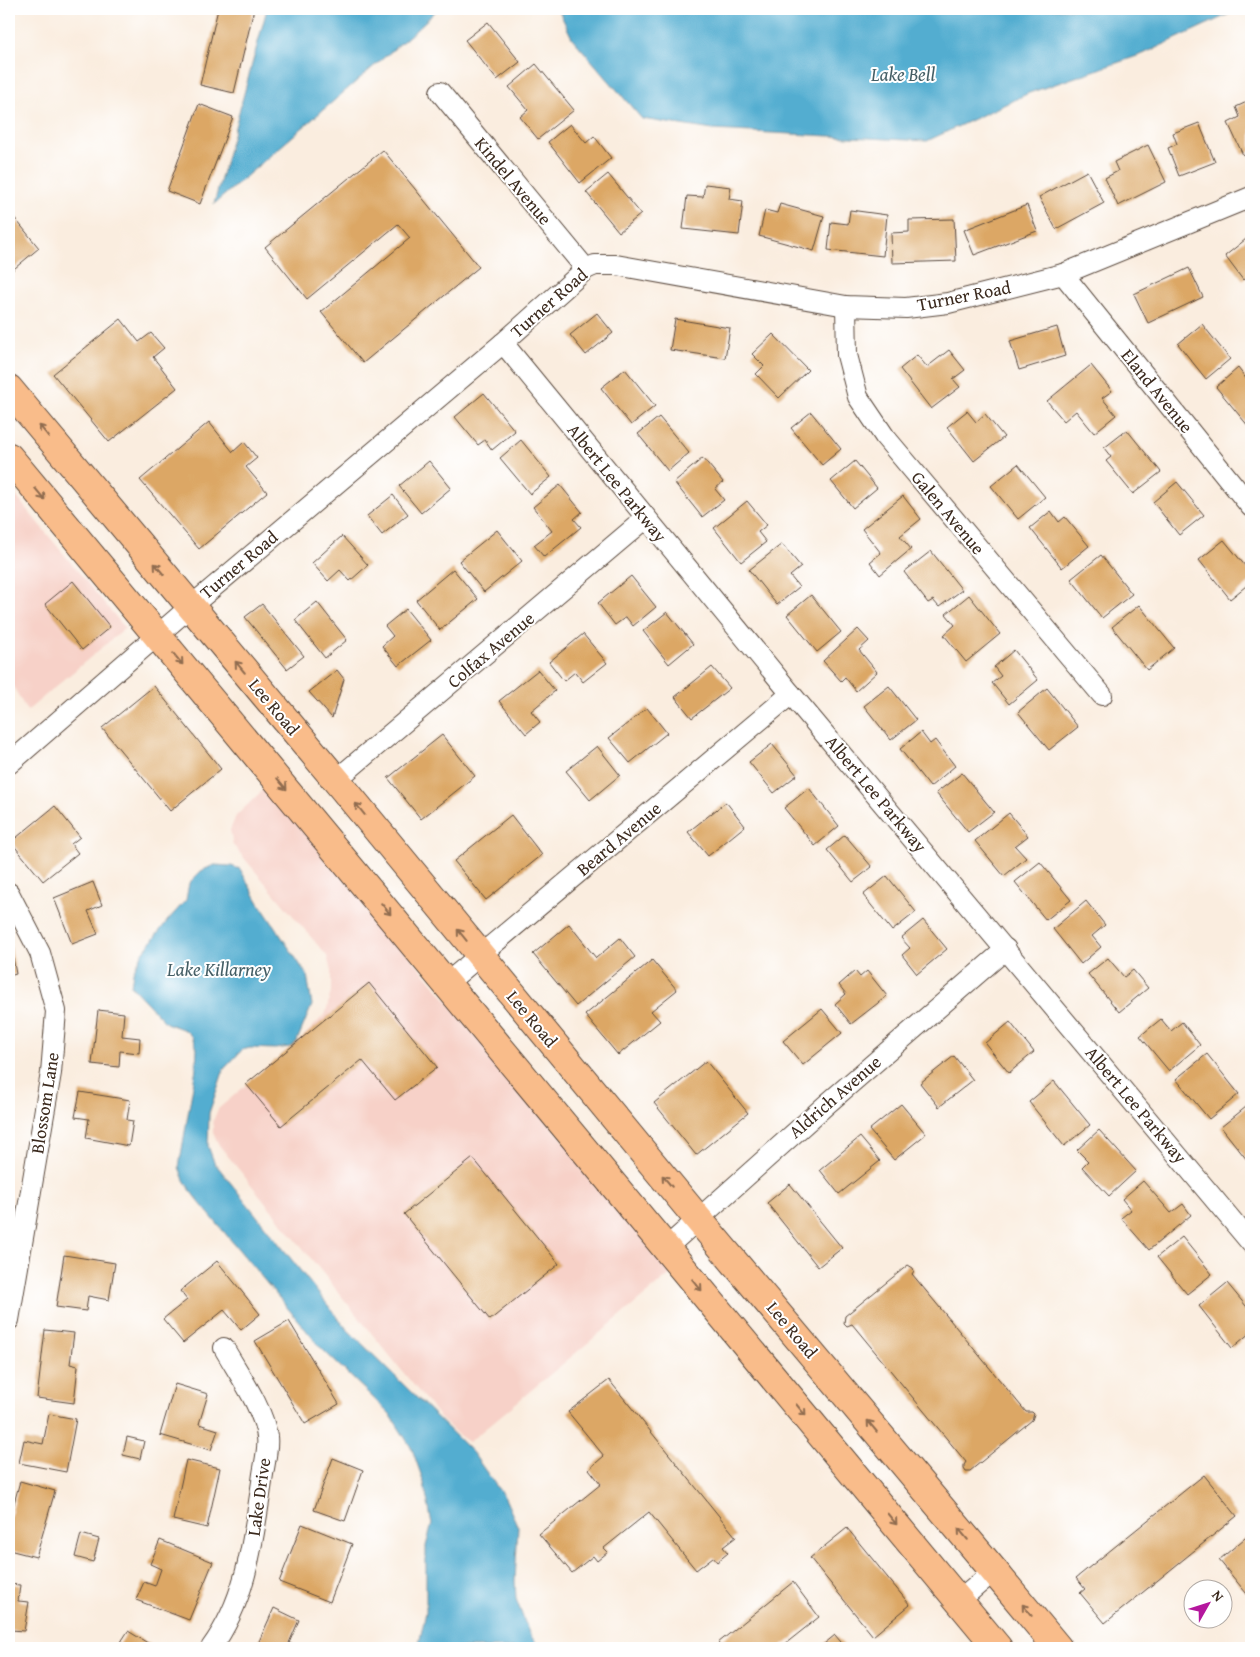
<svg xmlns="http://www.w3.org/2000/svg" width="1260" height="1657" font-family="'Gentium Book Plus',serif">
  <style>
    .built { fill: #f7d1c8 }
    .water { fill: #52add0; stroke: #466c77 }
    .building { fill: #dca765 }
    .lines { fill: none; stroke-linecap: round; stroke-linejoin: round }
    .street-casing { stroke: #58473b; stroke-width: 22 }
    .primary-casing { stroke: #58473b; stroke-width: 30 }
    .street { stroke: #fff; stroke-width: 20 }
    .primary { stroke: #f9bc8a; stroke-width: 28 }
    .oneway { stroke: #906c4f }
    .labels { text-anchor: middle; stroke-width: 4; stroke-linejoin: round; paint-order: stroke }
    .street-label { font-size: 18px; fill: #3b2a1e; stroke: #fff }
    .water-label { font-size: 19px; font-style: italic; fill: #445e65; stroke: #fff }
  </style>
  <rect width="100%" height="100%" fill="#fff"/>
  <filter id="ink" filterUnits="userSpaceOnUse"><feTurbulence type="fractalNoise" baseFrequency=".02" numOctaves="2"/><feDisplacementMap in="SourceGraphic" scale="10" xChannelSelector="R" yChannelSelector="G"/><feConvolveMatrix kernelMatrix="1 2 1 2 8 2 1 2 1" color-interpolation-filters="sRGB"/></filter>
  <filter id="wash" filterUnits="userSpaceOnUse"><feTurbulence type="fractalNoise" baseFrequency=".0096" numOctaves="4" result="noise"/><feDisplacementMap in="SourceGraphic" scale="20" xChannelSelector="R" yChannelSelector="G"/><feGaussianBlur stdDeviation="1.12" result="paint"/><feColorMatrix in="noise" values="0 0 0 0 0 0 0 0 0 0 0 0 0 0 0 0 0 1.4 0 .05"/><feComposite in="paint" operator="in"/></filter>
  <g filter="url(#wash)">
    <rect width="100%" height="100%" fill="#faeddf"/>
    <g class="built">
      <path d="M9 488 125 628 27 711 9 679Z"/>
      <path d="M268 785 673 1272 469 1442 457 1434 441 1419 219 1145 213 1133V1121L218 1109 302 1038 326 1013 331 991V971L327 956 233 845 230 830 236 816Z"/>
    </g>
    <g class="water">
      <path d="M267 9H345L362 16 392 11 395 9H438L416 30 214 204Z"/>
      <path d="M558 9H1240L1143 54 1029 93 927 141 713 130 642 119 572 38Z"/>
      <path d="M214 865 231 866 240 869 259 903 307 975 312 1005 296 1043 290 1047 275 1049 250 1048 242 1050 224 1069 209 1113 208 1146 214 1162 346 1328 472 1452 505 1498 518 1527 515 1581 516 1599 529 1633 539 1648H418L426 1612V1546L432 1524 424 1483 412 1449 390 1414 321 1348 194 1196 184 1180 179 1167 196 1068 197 1048 192 1037 185 1030 166 1023 131 986 133 972 142 954 168 920 186 900 189 883 201 871Z"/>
    </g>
    <g id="blocks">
      <g class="building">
        <path d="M218 9H254L234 93 200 85Z"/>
        <path d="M488 22 520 62 497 80 465 40Z"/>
        <path d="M536 64 574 110 538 139 520 117 528 110 509 87Z"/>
        <path d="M1251 100V151L1243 155 1228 123 1240 117 1236 107Z"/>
        <path d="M199 104 233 117 200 204 167 191Z"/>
        <path d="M1199 123 1215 162 1179 176 1168 148 1177 144 1173 133Z"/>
        <path d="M570 124 586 143 594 136 611 158 580 183 548 142Z"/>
        <path d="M1148 145 1166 182 1118 206 1105 178 1118 171 1114 162Z"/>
        <path d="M383 150 479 267 363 363 321 312 410 238 398 224 307 299 265 247Z"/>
        <path d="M1087 171 1104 203 1056 229 1039 197Z"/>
        <path d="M608 174 641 214 619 232 586 192Z"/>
        <path d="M705 184 731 187 729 199 743 201 739 235 683 229 687 196 703 197Z"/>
        <path d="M780 204 824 216 814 251 759 236 765 210 777 213Z"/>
        <path d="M1027 205 1037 231 974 255 964 230Z"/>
        <path d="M850 210 887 215 883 256 828 250 831 222 848 224Z"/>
        <path d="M9 211 39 248 9 273Z"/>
        <path d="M954 219 956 261 892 263 891 233 909 232V220Z"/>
        <path d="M1251 235V273L1243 280 1225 256Z"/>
        <path d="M1189 268 1203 297 1148 323 1134 294Z"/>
        <path d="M597 313 613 333 586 355 570 335Z"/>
        <path d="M121 319 139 342 151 333 164 348 153 357 177 388 109 442 53 374Z"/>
        <path d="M675 319 730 328 725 358 670 350Z"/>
        <path d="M1202 324 1230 359 1206 379 1178 344Z"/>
        <path d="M1057 327 1065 356 1019 370 1010 341Z"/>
        <path d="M773 334 808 370 779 398 756 374 764 366 752 354Z"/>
        <path d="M949 350 965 370 953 379 960 387 931 409 900 369 917 355 927 367Z"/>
        <path d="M1091 365 1112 391 1102 398 1116 415 1094 433 1076 411 1064 421 1047 401Z"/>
        <path d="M1238 368 1251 385V425L1249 427 1216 387Z"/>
        <path d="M625 369 655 406 631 425 601 388Z"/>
        <path d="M484 393 515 431 492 450 485 440 478 445 455 417Z"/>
        <path d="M967 411 976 422 985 414 1004 437 974 461 947 427Z"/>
        <path d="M811 412 841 449 822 465 791 428Z"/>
        <path d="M659 417 689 453 668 471 638 434Z"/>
        <path d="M209 422 233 452 244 442 257 458 246 467 267 492 199 549 140 480Z"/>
        <path d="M1127 430 1161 472 1133 494 1106 461 1111 457 1104 448Z"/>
        <path d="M521 440 551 477 530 494 500 458Z"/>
        <path d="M703 458 723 482 715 489 724 500 702 517 674 482Z"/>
        <path d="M429 461 451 488 421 513 399 486Z"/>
        <path d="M855 461 877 488 853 508 831 481Z"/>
        <path d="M1018 464 1045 497 1018 519 991 486Z"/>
        <path d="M1177 482 1204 515 1179 535 1153 502Z"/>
        <path d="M560 485 582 512 574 519 581 527 544 557 534 545 552 531 533 507Z"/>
        <path d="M393 495 408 514 382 535 367 516Z"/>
        <path d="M903 496 921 519 900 536 911 549 880 575 870 562 881 553 862 529Z"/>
        <path d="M747 501 767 525 758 532 766 542 741 562 714 528Z"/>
        <path d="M1051 511 1059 522 1065 517 1089 546 1062 568 1030 528Z"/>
        <path d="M497 530 522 561 484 592 459 561Z"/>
        <path d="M342 536 368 565 350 581 340 570 328 581 312 563Z"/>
        <path d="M1224 540 1251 573V582L1230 599 1199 560Z"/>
        <path d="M782 544 801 567 790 576 799 587 777 605 749 570Z"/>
        <path d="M931 551 962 590 939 607 933 600 928 603 904 572Z"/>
        <path d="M1101 555 1132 594 1102 618 1071 579Z"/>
        <path d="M453 569 478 599 440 630 416 600Z"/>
        <path d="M631 576 656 607 633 626 626 617 615 625 598 603Z"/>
        <path d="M73 581 110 627 82 650 45 604Z"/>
        <path d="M811 595 841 632 817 652 787 615Z"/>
        <path d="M969 595 1000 634 966 662 944 635 955 625 946 614Z"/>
        <path d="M317 602 347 640 325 658 295 620Z"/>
        <path d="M262 604 304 656 287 669 245 617Z"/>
        <path d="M1139 605 1174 648 1147 670 1112 627Z"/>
        <path d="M406 609 431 640 398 666 382 646 393 636 385 626Z"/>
        <path d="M667 612 693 644 669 664 643 631Z"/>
        <path d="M858 629 869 641 859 650 877 672 856 691 845 677 841 681 823 661Z"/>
        <path d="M583 634 607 663 583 682 575 672 564 681 549 662Z"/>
        <path d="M1014 650 1038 680 1009 704 992 683 1001 676 994 667Z"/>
        <path d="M712 667 730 688 692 718 675 697Z"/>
        <path d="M337 670 344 679 332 718 309 692Z"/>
        <path d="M538 670 555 691 531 711 540 722 526 734 499 701Z"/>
        <path d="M154 686 221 769 170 811 102 728Z"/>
        <path d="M889 686 916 720 891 740 864 706Z"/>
        <path d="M1047 688 1078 727 1049 750 1018 712Z"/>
        <path d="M647 708 667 733 630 763 609 738Z"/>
        <path d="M921 732 930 744 935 740 955 766 930 787 900 749Z"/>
        <path d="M442 735 475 776 421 819 388 778Z"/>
        <path d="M772 744 797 775 774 793 749 762Z"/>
        <path d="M597 746 620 775 590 800 566 771Z"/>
        <path d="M962 773 994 812 968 832 936 793Z"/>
        <path d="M809 788 839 826 815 846 784 808Z"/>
        <path d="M726 802 745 826 708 856 688 832Z"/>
        <path d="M55 806 80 837 71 844 78 853 43 881 11 842Z"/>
        <path d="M1009 813 1028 836 1015 846 1026 858 1004 876 975 841Z"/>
        <path d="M511 815 542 855 486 900 454 861Z"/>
        <path d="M845 835 872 867 853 882 827 850Z"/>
        <path d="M1040 862 1071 900 1046 920 1015 882Z"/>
        <path d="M887 876 916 912 892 931 863 895Z"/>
        <path d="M93 882 102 905 88 911 98 934 72 944 54 898Z"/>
        <path d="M1086 901 1105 925 1092 936 1101 947 1081 964 1053 929Z"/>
        <path d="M923 920 947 949 917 974 902 955 910 948 901 938Z"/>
        <path d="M569 924 596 958 620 938 635 957 576 1006 533 954Z"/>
        <path d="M9 947H11L16 974 9 976Z"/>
        <path d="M1108 958 1124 977 1133 970 1148 988 1119 1012 1088 974Z"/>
        <path d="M652 960 677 990 651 1011 660 1021 618 1055 585 1015Z"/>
        <path d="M855 971 860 977 867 971 887 996 851 1024 835 1004 846 994 839 985Z"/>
        <path d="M369 983 437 1067 395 1100 362 1060 281 1126 246 1084Z"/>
        <path d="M822 1009 842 1033 803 1065 783 1041Z"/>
        <path d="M98 1010 124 1013 122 1036 140 1038 139 1053 120 1051 119 1067 92 1064Z"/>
        <path d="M1161 1019 1171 1031 1182 1022 1200 1045 1169 1071 1140 1036Z"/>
        <path d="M1010 1022 1034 1052 1009 1073 985 1043Z"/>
        <path d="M1207 1054 1239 1094 1209 1119 1176 1079Z"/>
        <path d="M954 1056 973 1080 939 1107 920 1083Z"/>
        <path d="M706 1061 748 1113 696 1155 654 1103Z"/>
        <path d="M1054 1081 1090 1125 1064 1146 1029 1102Z"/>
        <path d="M80 1092 130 1100 127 1120 133 1121 129 1146 86 1138 89 1119 75 1117Z"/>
        <path d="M901 1104 926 1134 894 1160 869 1130Z"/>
        <path d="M1246 1107 1251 1113V1165L1221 1127Z"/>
        <path d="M1099 1130 1136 1171 1109 1196 1082 1167 1088 1161 1077 1150Z"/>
        <path d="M860 1137 880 1161 839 1194 820 1170Z"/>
        <path d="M473 1158 559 1264 490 1320 404 1214Z"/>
        <path d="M1143 1181 1171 1213 1183 1204 1191 1215 1149 1250 1121 1218 1131 1210 1122 1199Z"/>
        <path d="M790 1184 842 1248 818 1267 767 1203Z"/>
        <path d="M1182 1237 1212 1274 1187 1294 1157 1257Z"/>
        <path d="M64 1255 115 1263 109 1300 88 1296 86 1311 56 1307Z"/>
        <path d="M217 1261 260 1314 241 1330 224 1310 183 1343 163 1319 187 1300 180 1291Z"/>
        <path d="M908 1265 913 1268 914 1271 912 1274 1026 1412H1032L1034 1414 1032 1420 970 1471H966L964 1468V1465L966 1462 852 1324 847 1326 844 1323 845 1316Z"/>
        <path d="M1227 1283 1251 1312V1332L1232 1348 1199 1306Z"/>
        <path d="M289 1321 339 1404 305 1424 255 1341Z"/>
        <path d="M45 1330 74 1333 70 1364 78 1366 74 1403 37 1398Z"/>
        <path d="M609 1380 736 1537 723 1547 728 1553 717 1562 713 1557 696 1570 649 1512 604 1548 608 1552 597 1561 593 1556 572 1573 539 1534 601 1484 589 1469 604 1456 568 1412Z"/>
        <path d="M175 1384 208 1394 199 1424 218 1430 211 1450 160 1435Z"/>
        <path d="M49 1414 76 1419 66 1472 19 1463 24 1440 43 1444Z"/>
        <path d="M127 1437 144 1441 140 1459 123 1455Z"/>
        <path d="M333 1458 363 1470 345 1521 314 1510Z"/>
        <path d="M186 1460 220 1468 207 1528 173 1520Z"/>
        <path d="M1204 1475 1237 1516 1105 1623 1080 1593 1085 1589 1076 1578Z"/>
        <path d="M20 1481 55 1491 36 1557 9 1550V1522Z"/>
        <path d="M302 1524 352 1544 330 1602 279 1582Z"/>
        <path d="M847 1528 910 1605 873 1636 810 1558Z"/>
        <path d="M1251 1533V1599L1219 1560Z"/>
        <path d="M81 1534 99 1539 93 1562 75 1557Z"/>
        <path d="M160 1540 213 1562 189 1620 136 1600 144 1582 155 1586 161 1569 150 1564Z"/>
        <path d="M793 1582 819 1617 780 1648H722L718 1643Z"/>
        <path d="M9 1584 20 1585 18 1601 29 1602 24 1631 11 1630 10 1641Z"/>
        <path d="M274 1608 299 1620 289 1643 301 1648H256Z"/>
        <path d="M128 1631 156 1648H117Z"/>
        <path d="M835 1635 846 1648H819Z"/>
      </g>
    </g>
  </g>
  <g filter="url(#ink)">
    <use href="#blocks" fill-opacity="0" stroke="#58473b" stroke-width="1"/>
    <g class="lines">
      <defs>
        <g id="street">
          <path d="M440 92 586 269"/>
          <path d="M1063 274 1251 507"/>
          <path d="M846 306 847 355 858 397 885 437 1102 695"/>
          <path d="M503 343 791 694 1251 1243"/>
          <path d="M9 764 190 607 503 343 586 269 595 265H616L846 306 906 308 948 303 1063 274 1251 197"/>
          <path d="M336 780 645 519"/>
          <path d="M9 893 40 953 56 1011 51 1073 9 1320"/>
          <path d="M447 983 791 694"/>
          <path d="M666 1248 827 1104 1006 949"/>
          <path d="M959 1601 994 1571"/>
          <path d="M211 1648C247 1599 253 1540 262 1482 263 1469 269 1449 267 1437 264 1409 238 1373 224 1348"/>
        </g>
        <g id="primary">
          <path d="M9 389 336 780 698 1219 994 1571 1058 1648"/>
          <path d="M9 457 998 1648"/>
        </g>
      </defs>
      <use href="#street" class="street-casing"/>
      <use href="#primary" class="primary-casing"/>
      <use href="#street" class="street"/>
      <use href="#primary" class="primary"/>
    </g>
    <defs><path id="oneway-shaft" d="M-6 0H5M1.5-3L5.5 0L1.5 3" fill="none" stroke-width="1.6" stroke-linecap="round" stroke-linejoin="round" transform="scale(1.25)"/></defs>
    <g class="oneway">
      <use href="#oneway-shaft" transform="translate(44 431) rotate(-130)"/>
      <use href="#oneway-shaft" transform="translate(40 494) rotate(50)"/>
      <use href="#oneway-shaft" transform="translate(159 569) rotate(-130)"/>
      <use href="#oneway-shaft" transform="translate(178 659) rotate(50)"/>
      <use href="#oneway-shaft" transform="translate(240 667) rotate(-130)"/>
      <use href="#oneway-shaft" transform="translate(282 784) rotate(50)"/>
      <use href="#oneway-shaft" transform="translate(360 809) rotate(-129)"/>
      <use href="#oneway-shaft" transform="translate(386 909) rotate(50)"/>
      <use href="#oneway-shaft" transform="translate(462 935) rotate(-129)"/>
      <use href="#oneway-shaft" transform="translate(667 1181) rotate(-130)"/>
      <use href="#oneway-shaft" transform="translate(697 1285) rotate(50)"/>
      <use href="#oneway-shaft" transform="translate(801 1410) rotate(50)"/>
      <use href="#oneway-shaft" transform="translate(872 1426) rotate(-130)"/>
      <use href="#oneway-shaft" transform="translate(892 1519) rotate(50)"/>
      <use href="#oneway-shaft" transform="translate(963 1534) rotate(-130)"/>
      <use href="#oneway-shaft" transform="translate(1027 1610) rotate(-129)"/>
    </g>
  </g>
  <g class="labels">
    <g class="street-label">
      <text transform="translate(513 181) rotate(50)" y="6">Kindel Avenue</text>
      <text transform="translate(964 296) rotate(-11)" y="6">Turner Road</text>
      <text transform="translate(549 303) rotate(-41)" y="6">Turner Road</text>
      <text transform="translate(1157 391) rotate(51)" y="6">Eland Avenue</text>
      <text transform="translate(617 483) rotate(51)" y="6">Albert Lee Parkway</text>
      <text transform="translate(948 513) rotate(50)" y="6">Galen Avenue</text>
      <text transform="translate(239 565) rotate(-40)" y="6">Turner Road</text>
      <text transform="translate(491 650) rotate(-40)" y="6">Colfax Avenue</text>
      <text transform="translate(274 707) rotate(50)" y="6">Lee Road</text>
      <text transform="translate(876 794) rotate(50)" y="6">Albert Lee Parkway</text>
      <text transform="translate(619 839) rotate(-40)" y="6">Beard Avenue</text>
      <text transform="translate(532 1019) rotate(50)" y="6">Lee Road</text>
      <text transform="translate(835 1097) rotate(-41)" y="6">Aldrich Avenue</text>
      <text transform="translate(45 1103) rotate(-81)" y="6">Blossom Lane</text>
      <text transform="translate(1136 1105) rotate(50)" y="6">Albert Lee Parkway</text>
      <text transform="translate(792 1330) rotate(50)" y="6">Lee Road</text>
      <text transform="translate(259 1497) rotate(-82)" y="6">Lake Drive</text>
    </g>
    <g class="water-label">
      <text x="903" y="81">Lake Bell</text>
      <text x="219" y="976">Lake Killarney</text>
    </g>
  </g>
  <rect width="1260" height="1657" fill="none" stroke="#fff" stroke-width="30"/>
  <g transform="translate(1208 1604) rotate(51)"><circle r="24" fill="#ffffff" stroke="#b1aaa5"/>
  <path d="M0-4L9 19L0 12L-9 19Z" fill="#b5179e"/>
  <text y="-8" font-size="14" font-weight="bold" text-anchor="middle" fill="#3b2a1e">N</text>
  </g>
</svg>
